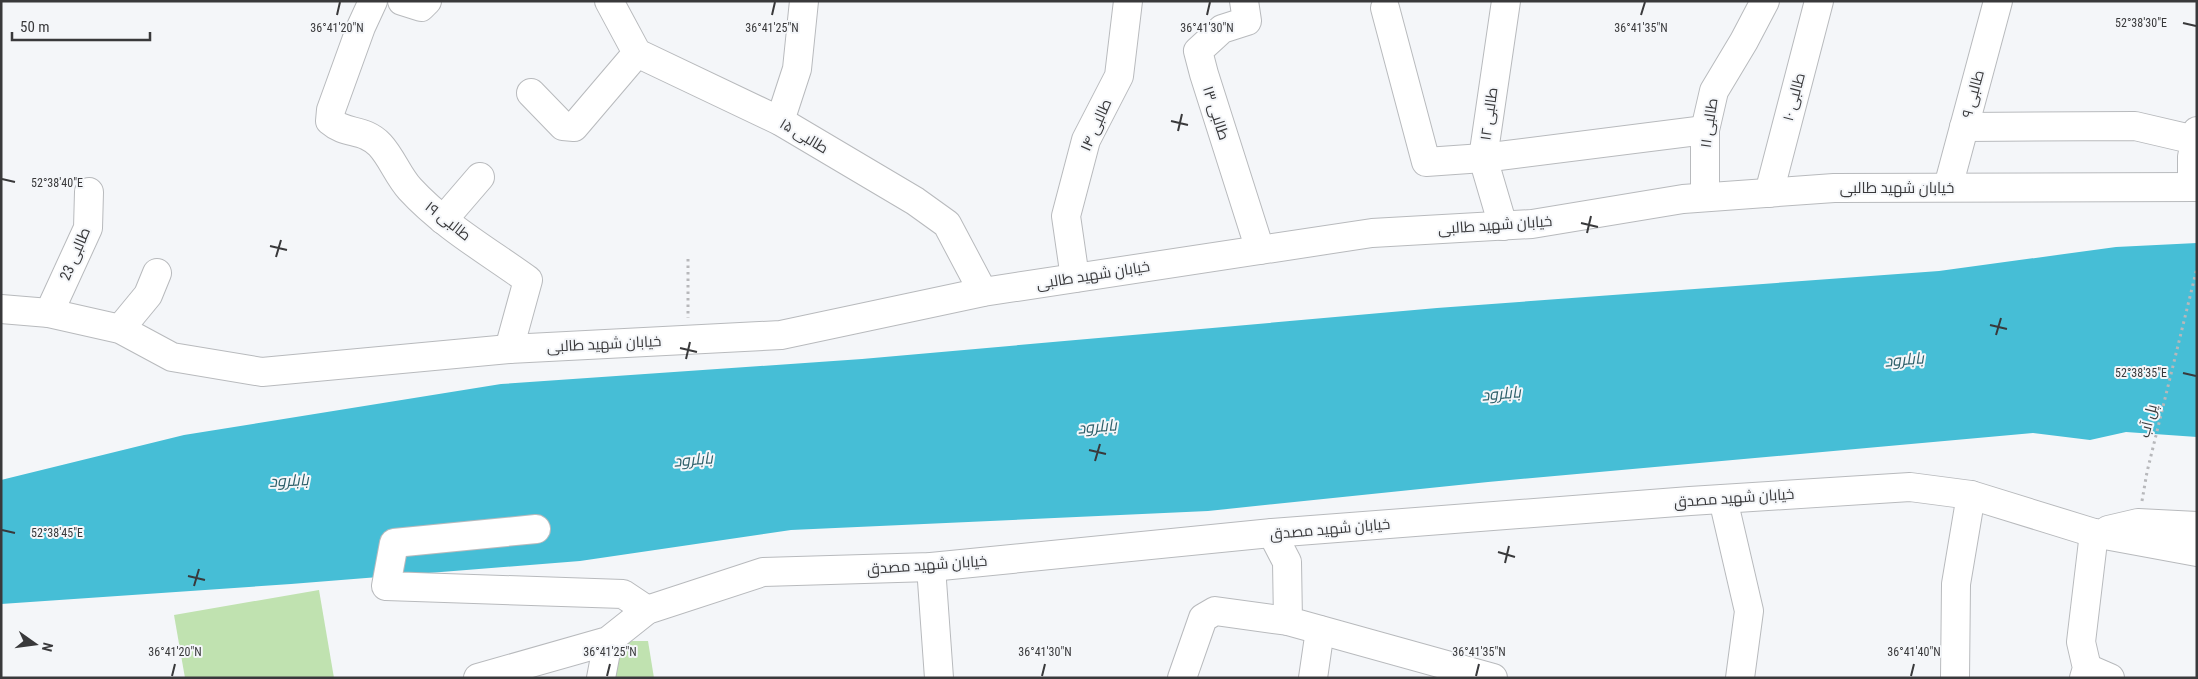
<svg xmlns="http://www.w3.org/2000/svg" width="2198" height="679" font-family="'Roboto Condensed',Cairo,sans-serif">
  <style>
    .green { fill: #c0e2b0 }
    .water { fill: #46bed6 }
    .lines { fill: none; stroke-linecap: round; stroke-linejoin: round }
    .minor-casing { stroke: #b8babd; stroke-width: 30 }
    .path { stroke: #b7b8bb; stroke-width: 3; stroke-dasharray: 2.5 4; stroke-linecap: butt }
    .minor { stroke: #fff; stroke-width: 28 }
    .ticks { fill: none; stroke: #39393b; stroke-width: 2 }
    .labels { text-anchor: middle; stroke-width: 4; stroke-linejoin: round; paint-order: stroke }
    .street-label { font-size: 15px; fill: #39393b; stroke: #f4f6f9 }
    .water-label { font-size: 16px; font-style: italic; fill: #2e606a; stroke: #f4f6f9 }
    .ticks-label { font-size: 12px; text-anchor: middle; fill: #39393b; stroke: #f4f6f9; stroke-width: 4; stroke-linejoin: round; paint-order: stroke }
  </style>
  <rect width="100%" height="100%" fill="#f4f6f9"/>
  <g class="green">
    <path d="M319 590 334 678H185L174 615Z"/>
    <path d="M608 641H648L654 678H602Z"/>
  </g>
  <path class="water" d="M2197 243V437L2126 432 2090 440 2033 433 1488 482 1208 511 791 530 580 561 291 584 1 604V480L184 435 501 384 862 359 1437 308 1939 271 2116 247Z"/>
  <g class="lines">
    <defs>
      <g id="minor">
        <path d="M373 1 361 27 331 110 330 121C346 135 364 128 380 145 392 158 398 176 410 189 444 226 488 251 528 280L509 349"/>
        <path d="M402 1 421 7 427 1"/>
        <path d="M609 1 637 53 780 121 915 201 947 224 983 292"/>
        <path d="M1244 1 1247 21 1222 29 1198 51 1204 74 1260 250"/>
        <path d="M1385 8 1426 162 1483 158 1705 130"/>
        <path d="M531 93 563 126 574 127 637 53"/>
        <path d="M780 121 797 69 804 1"/>
        <path d="M1964 127 2135 126 2195 140"/>
        <path d="M2192 186V157L2197 131"/>
        <path d="M1948 187 1998 1"/>
        <path d="M1769 193 1819 1"/>
        <path d="M1705 197V130L1714 91 1744 41 1765 1"/>
        <path d="M443 220 480 177"/>
        <path d="M1503 226 1483 158 1506 1"/>
        <path d="M1075 278 1066 216 1086 140 1119 76 1128 1"/>
        <path d="M1 309 49 313 120 329 172 357 262 372 509 349 781 335 983 292 1372 233 1532 224 1683 199 1834 188 2197 187"/>
        <path d="M49 313 88 228 89 192"/>
        <path d="M120 329 148 295 157 273"/>
        <path d="M1723 499 1749 611 1740 678"/>
        <path d="M536 529 394 543 386 586 623 594 647 610"/>
        <path d="M2108 530 2138 523 2197 526"/>
        <path d="M1272 533 1287 562 1288 621 1493 678"/>
        <path d="M931 567 939 678"/>
        <path d="M2087 668 2110 678"/>
        <path d="M478 678 608 641 647 610 763 572 931 567 1272 533 1690 501 1910 487 1971 495 2094 533 2197 552"/>
        <path d="M601 678 608 641"/>
        <path d="M1182 678 1203 618 1215 611 1288 621"/>
        <path d="M1313 678 1320 630"/>
        <path d="M1955 678 1956 584 1971 495"/>
        <path d="M2084 678 2087 668 2081 642 2094 533"/>
      </g>
    </defs>
    <use href="#minor" class="minor-casing"/>
    <g class="path">
      <path d="M688 259V318"/>
      <path d="M2142 501 2147 472 2197 268"/>
    </g>
    <use href="#minor" class="minor"/>
  </g>
  <path class="ticks" d="M337 15 340 2M772 15 775 2M1207 15 1210 2M1641 15 1645 2M2183 23 2196 26M1171 121 1188 125M1178 131 1182 114M2 179 15 182M1581 223 1598 227M1587 233 1591 216M270 246 287 250M276 257 281 240M1990 325 2007 329M1996 335 2001 318M680 348 697 352M686 359 690 342M2183 373 2196 376M1089 450 1106 454M1095 461 1100 444M2 530 15 533M1498 552 1515 557M1505 563 1509 546M188 576 205 580M194 586 199 569M172 676 175 664M607 676 610 664M1042 676 1045 664M1476 676 1479 664M1911 676 1914 664"/>
  <g class="labels">
    <g class="street-label">
      <text transform="translate(1973 94) rotate(-75)" y="5">طالبی ۹</text>
      <text transform="translate(1794 97) rotate(-75)" y="5">طالبی ۱۰</text>
      <text transform="translate(1216 113) rotate(72)" y="5">طالبی ۱۳</text>
      <text transform="translate(1489 114) rotate(-82)" y="5">طالبی ۱۲</text>
      <text transform="translate(1709 123) rotate(-82)" y="5">طالبی ۱۱</text>
      <text transform="translate(1096 125) rotate(-66)" y="5">طالبی ۱۴</text>
      <text transform="translate(804 136) rotate(31)" y="5">طالبی ۱۵</text>
      <text x="1897" y="193">خیابان شهید طالبی</text>
      <text transform="translate(448 221) rotate(38)" y="5">طالبی ۱۹</text>
      <text transform="translate(1495 225) rotate(-4)" y="5">خیابان شهید طالبی</text>
      <text transform="translate(75 254) rotate(-67)" y="5">طالبی 23</text>
      <text transform="translate(1093 275) rotate(-9)" y="5">خیابان شهید طالبی</text>
      <text transform="translate(604 344) rotate(-3)" y="5">خیابان شهید طالبی</text>
      <text transform="translate(2148 421) rotate(-76)" y="5">پل آب</text>
      <text transform="translate(1734 498) rotate(-4)" y="5">خیابان شهید مصدق</text>
      <text transform="translate(1330 529) rotate(-5)" y="5">خیابان شهید مصدق</text>
      <text transform="translate(927 565) rotate(-4)" y="5">خیابان شهید مصدق</text>
    </g>
    <g class="water-label">
      <text transform="translate(1904 359) rotate(-5)" y="6">بابلرود</text>
      <text transform="translate(1501 393) rotate(-5)" y="6">بابلرود</text>
      <text transform="translate(1097 426) rotate(-5)" y="6">بابلرود</text>
      <text transform="translate(693 459) rotate(-5)" y="6">بابلرود</text>
      <text transform="translate(289 480) rotate(-3)" y="6">بابلرود</text>
    </g>
  </g>
  <g class="ticks-label">
    <text x="2141" y="27">52°38'30"E</text>
    <text x="337" y="32">36°41'20"N</text>
    <text x="1641" y="32">36°41'35"N</text>
    <text x="772" y="32">36°41'25"N</text>
    <text x="1207" y="32">36°41'30"N</text>
    <text x="57" y="187">52°38'40"E</text>
    <text x="2141" y="377">52°38'35"E</text>
    <text x="57" y="537">52°38'45"E</text>
    <text x="175" y="656">36°41'20"N</text>
    <text x="610" y="656">36°41'25"N</text>
    <text x="1045" y="656">36°41'30"N</text>
    <text x="1479" y="656">36°41'35"N</text>
    <text x="1914" y="656">36°41'40"N</text>
  </g>
  <rect width="2198" height="679" fill="none" stroke="#39393b" stroke-width="5"/>
  <g transform="translate(35 644) rotate(104)" stroke="#f4f6f9" stroke-width="4" paint-order="stroke">
  <path d="M0-4L9 19L0 12L-9 19Z" fill="#39393b"/>
  <text y="-8" font-size="14" font-weight="bold" text-anchor="middle" fill="#39393b">N</text>
  </g>
  <path d="M12 32v8h138v-8" fill="none" stroke="#39393b" stroke-width="2.5"/>
  <text x="20" y="32" font-size="15" fill="#39393b" stroke="#f4f6f9" stroke-width="4" paint-order="stroke">50 m</text>
</svg>
